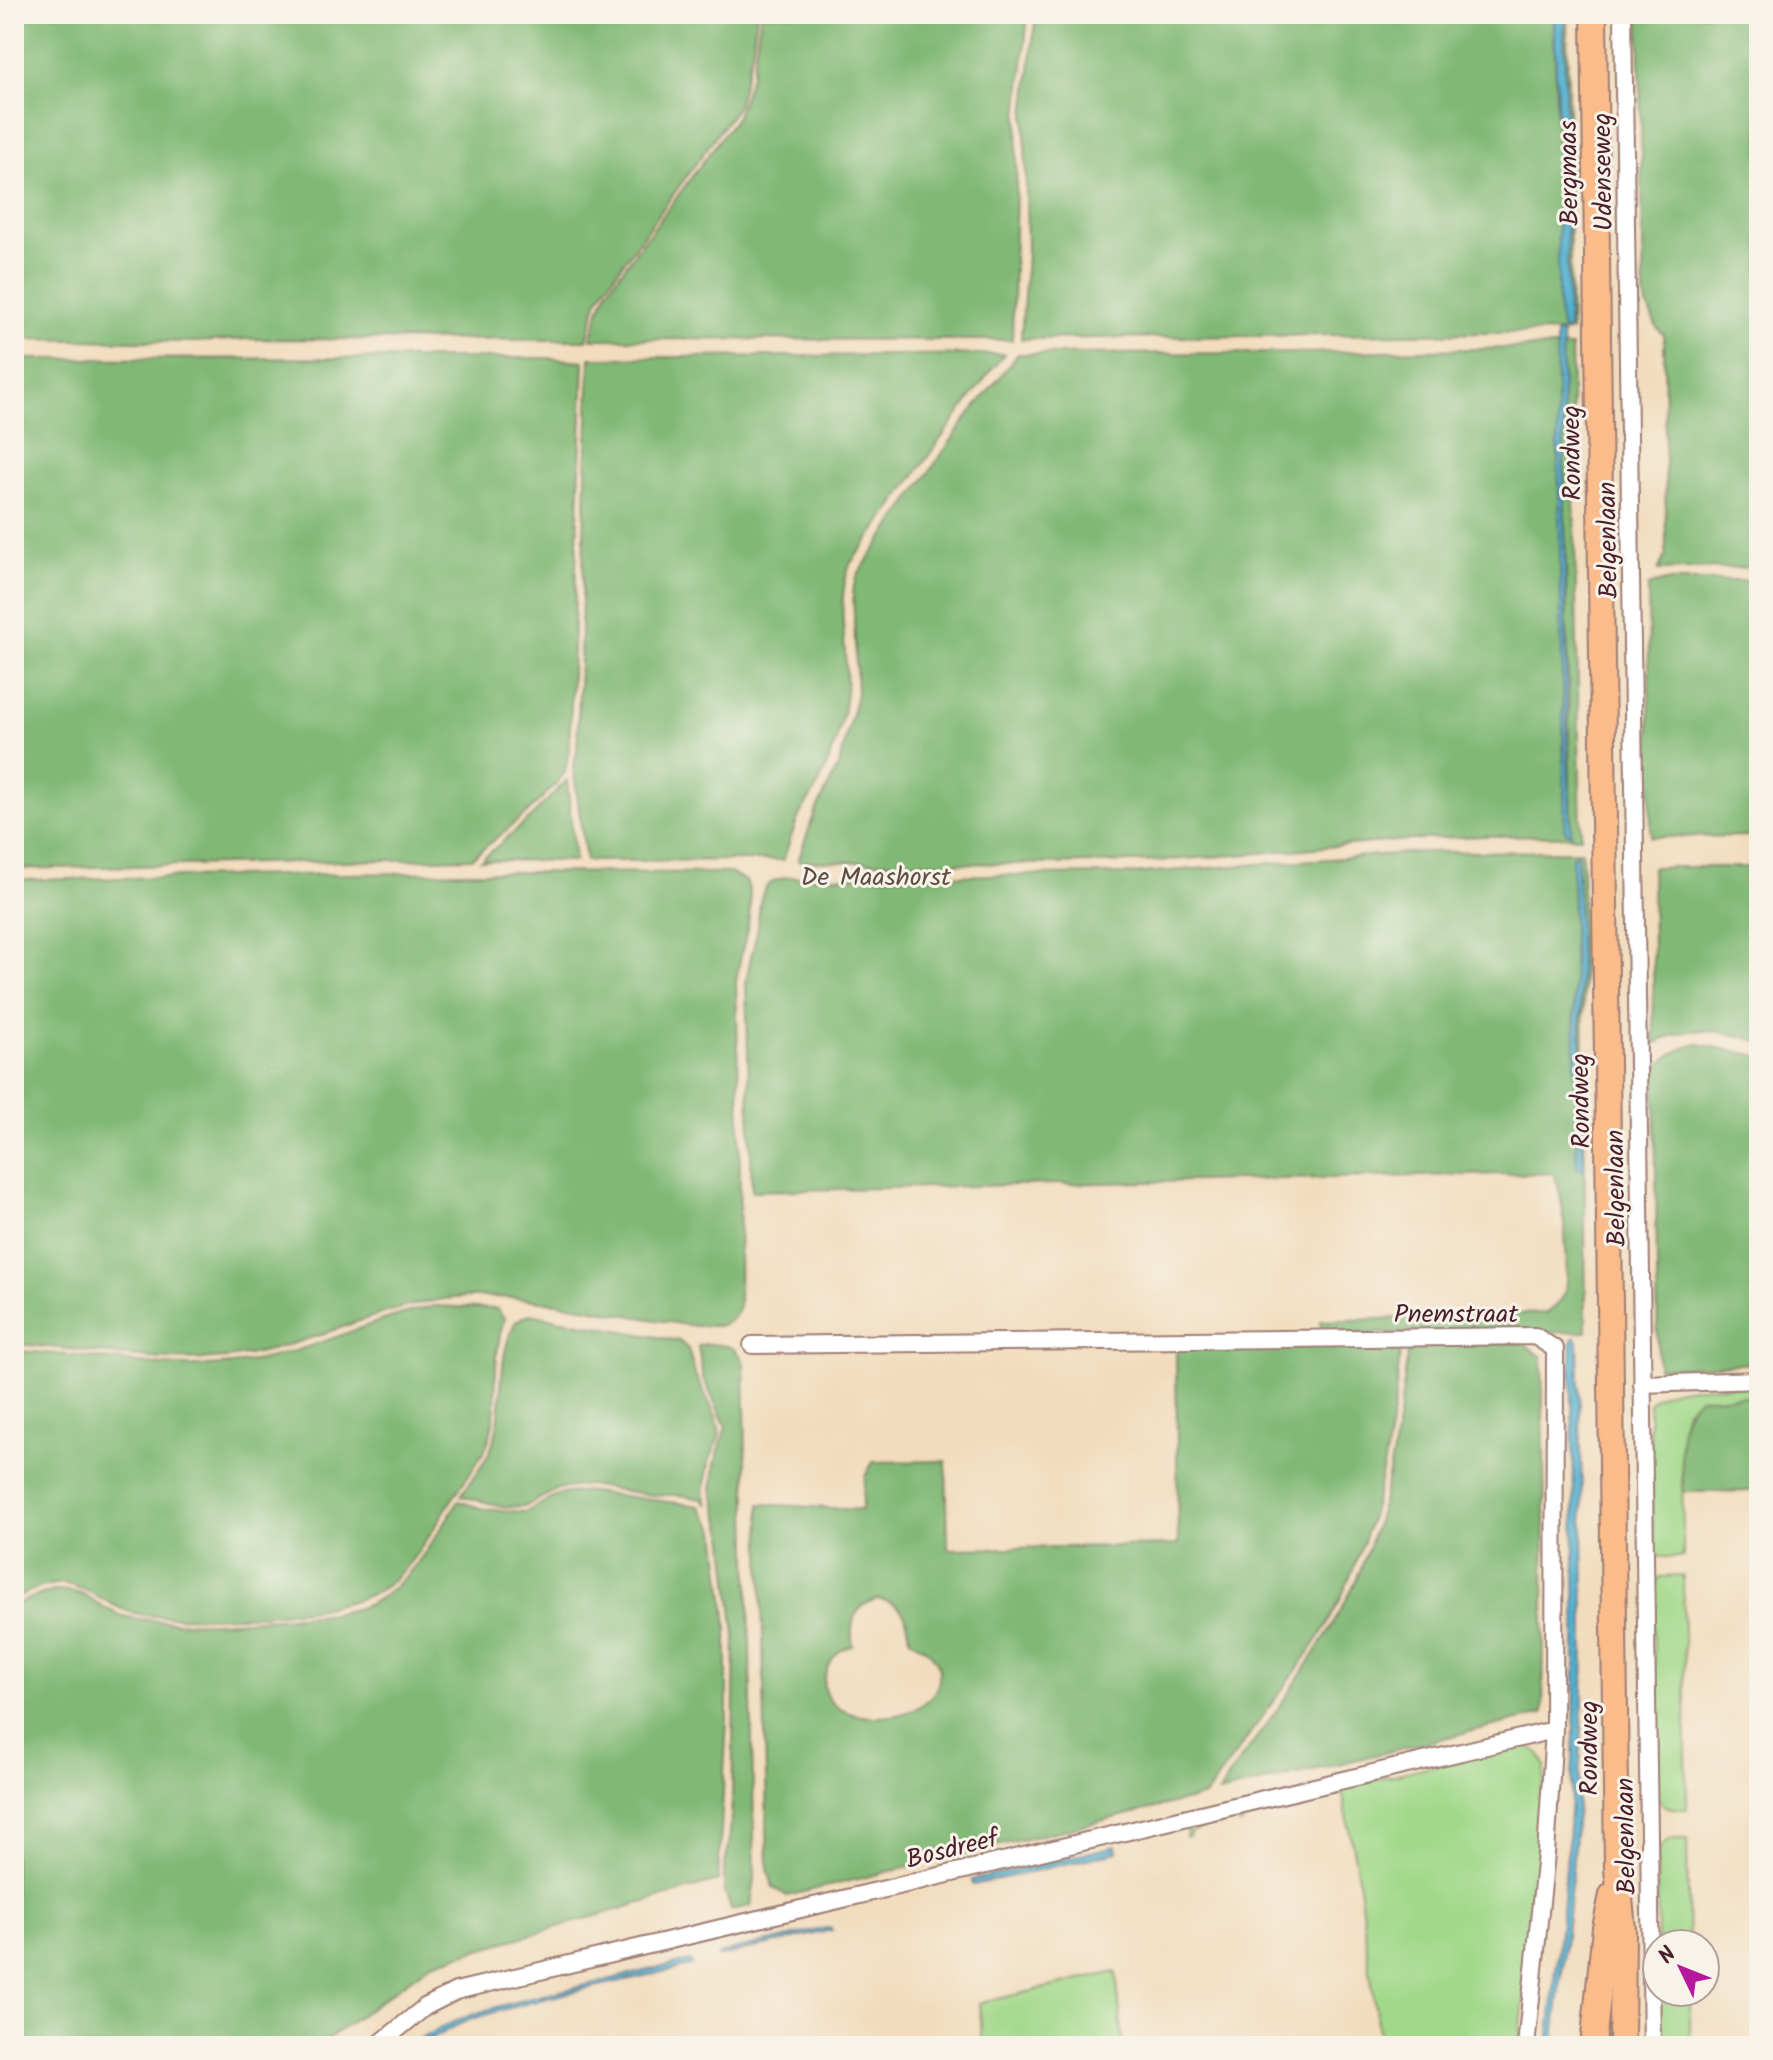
<svg xmlns="http://www.w3.org/2000/svg" width="1773" height="2060" font-family="Kalam,sans-serif">
  <style>
    .green { fill: #a1d889; stroke: #767c5a; stroke-width: 2 }
    .forest { fill: #80b875; stroke: #656c50; stroke-width: 2; fill-rule: evenodd }
    .water { fill: #50b0cf; stroke: #4d687d; stroke-width: 2 }
    .lines { fill: none; stroke-linecap: round; stroke-linejoin: round }
    .minor-casing { stroke: #9e7e74; stroke-width: 20 }
    .primary-casing { stroke: #9e7e74; stroke-width: 28 }
    .minor { stroke: #fff; stroke-width: 16 }
    .primary { stroke: #fabc8b; stroke-width: 24 }
    .labels { text-anchor: middle; stroke-width: 6; stroke-linejoin: round; paint-order: stroke }
    .street-label { font-size: 26px; fill: #4a1f2b; stroke: #f7f3e8 }
    .park-label { font-size: 26px; fill: #604d42; stroke: #f7f3e8 }
  </style>
  <rect width="100%" height="100%" fill="#f7f3e8"/>
  <filter id="ink" filterUnits="userSpaceOnUse"><feTurbulence type="fractalNoise" baseFrequency=".0125" numOctaves="2"/><feDisplacementMap in="SourceGraphic" scale="16" xChannelSelector="R" yChannelSelector="G"/><feConvolveMatrix kernelMatrix="1 2 1 2 8 2 1 2 1" color-interpolation-filters="sRGB"/></filter>
  <filter id="wash" filterUnits="userSpaceOnUse"><feTurbulence type="fractalNoise" baseFrequency=".006" numOctaves="4" result="noise"/><feDisplacementMap in="SourceGraphic" scale="32" xChannelSelector="R" yChannelSelector="G"/><feGaussianBlur stdDeviation="1.8" result="paint"/><feColorMatrix in="noise" values="0 0 0 0 0 0 0 0 0 0 0 0 0 0 0 0 0 1.4 0 .05"/><feComposite in="paint" operator="in"/></filter>
  <g filter="url(#wash)">
    <rect width="100%" height="100%" fill="#f2dcbd"/>
    <g class="green">
      <path d="M1759 1386V1396L1700 1398 1686 1409 1682 1426 1683 1557H1660L1653 1548 1649 1403C1668 1381 1731 1387 1759 1386Z"/>
      <path d="M1683 1576 1687 1809C1674 1809 1662 1809 1656 1795L1653 1586 1660 1577Z"/>
      <path d="M1524 1744 1539 1753 1545 1766 1541 1837 1519 2046H1380L1357 1870 1343 1795H1337L1338 1788Z"/>
      <path d="M1328 1791 1329 1797 1262 1813 1268 1803Z"/>
      <path d="M1231 1813 1242 1823 1238 1824 1236 1820 1190 1832V1836L1186 1837 1188 1823Z"/>
      <path d="M1668 1839H1687L1689 1944H1658L1657 1852Z"/>
      <path d="M1116 1972 1123 2046H983L979 2003Z"/>
      <path d="M1659 1992H1690V2046H1660Z"/>
    </g>
    <g class="forest">
      <path d="M14 14H757L752 52 737 107 607 285 597 302 587 340 249 339 195 342 14 339Z"/>
      <path d="M761 14H1028L1018 116 1012 340 591 339 600 308 609 288 737 116 752 72Z"/>
      <path d="M1036 14H1554L1561 328 1568 327 1564 14H1567L1571 332 1021 339 1027 253 1025 117Z"/>
      <path d="M1639 14H1759V567L1658 570 1666 554 1664 335 1657 328 1644 298Z"/>
      <path d="M1557 347 1565 831 1571 834 1562 347H1571L1581 837C1431 829 1282 856 1132 862 1021 866 909 862 798 861L814 815 839 765 857 694 853 589 858 574 969 415 1018 354 1295 353Z"/>
      <path d="M1004 354C950 422 903 495 850 564 834 606 849 649 846 693 843 724 831 760 817 787 812 797 805 805 800 814 793 828 789 845 783 860L586 861 573 766 577 752 590 358Z"/>
      <path d="M545 358 584 361 569 752 565 772 556 784 527 813 472 858 14 869V359Z"/>
      <path d="M1666 581H1759V836L1651 837 1648 586Z"/>
      <path d="M567 780 575 861 481 860 530 818Z"/>
      <path d="M1582 851 1586 1332 1321 1334V1321L1547 1313C1554 1308 1561 1303 1564 1294 1570 1274 1564 1191 1553 1173L752 1191 746 983C748 965 753 950 757 933 759 920 758 900 765 889 770 881 779 879 787 877L1129 874 1421 852ZM1577 853 1584 1170 1577 1165 1572 857Z"/>
      <path d="M1652 867H1759V1041C1718 1031 1693 1022 1654 1044Z"/>
      <path d="M463 872 730 873 746 881C759 907 738 954 736 984L740 1122 739 1307C731 1329 716 1326 696 1326 621 1317 544 1294 467 1297 395 1300 332 1336 262 1352 182 1371 95 1349 14 1344V880Z"/>
      <path d="M1698 1044 1759 1056V1363L1658 1368 1655 1073C1666 1055 1677 1049 1698 1044Z"/>
      <path d="M435 1306 497 1309 504 1318C501 1330 498 1342 497 1354 494 1382 498 1412 489 1439 481 1462 463 1481 451 1501 431 1532 414 1565 384 1587 347 1616 188 1622 139 1614 113 1610 93 1589 66 1584 50 1581 29 1592 14 1598V1351C89 1353 166 1374 241 1363 308 1354 369 1319 435 1306Z"/>
      <path d="M529 1314 679 1341 688 1349 696 1377 717 1418 720 1434 709 1462 704 1492 708 1505 702 1499 679 1495H652L587 1485 558 1489 526 1506 506 1507 461 1496C471 1480 487 1462 493 1443 507 1403 494 1362 516 1321Z"/>
      <path d="M1401 1343C1393 1431 1377 1524 1338 1604 1323 1635 1301 1664 1281 1691 1256 1726 1230 1761 1205 1796L787 1896 773 1887 768 1869 760 1504 862 1510 865 1476 873 1462 946 1461 948 1549 1178 1545 1176 1346ZM879 1599C903 1604 908 1616 910 1639 922 1646 937 1655 939 1669 947 1734 800 1732 827 1669 832 1657 839 1648 853 1646 849 1623 854 1604 879 1599Z"/>
      <path d="M1523 1343 1542 1357 1545 1513 1543 1714 1219 1793C1234 1766 1253 1743 1271 1718 1299 1678 1328 1637 1350 1593 1387 1517 1398 1427 1409 1344Z"/>
      <path d="M704 1344C723 1345 736 1343 744 1363L755 1880 751 1906 731 1910 724 1888V1867L729 1846 732 1802 735 1636 724 1533 712 1490 715 1464 726 1426 703 1378 698 1346Z"/>
      <path d="M1759 1396V1491L1683 1492C1683 1464 1671 1415 1700 1398Z"/>
      <path d="M584 1491 700 1506 716 1530 727 1626V1721L718 1881 432 1963 318 2046H14V1605C36 1596 60 1584 83 1595 99 1603 110 1613 127 1617 180 1627 236 1621 290 1617 317 1614 349 1615 373 1602 413 1580 435 1537 458 1501L484 1509 526 1512 560 1494Z"/>
    </g>
    <g class="water">
      <path d="M1554 14H1564L1568 327 1566 331 1561 328 1558 302V130Z"/>
      <path d="M1556 333 1562 334 1567 738 1571 834 1565 831Z"/>
      <path d="M1577 853 1584 1171 1577 1166 1572 857Z"/>
      <path d="M1575 1337 1578 1341C1581 1469 1587 1597 1582 1725 1577 1832 1567 1940 1553 2046H1548C1559 1942 1571 1836 1574 1731 1577 1607 1574 1484 1571 1360L1572 1340Z"/>
      <path d="M1116 1846 1117 1852 973 1885 972 1880Z"/>
      <path d="M826 1928H831L832 1930 717 1957 722 1953Z"/>
      <path d="M690 1961 692 1964 690 1966C617 1982 543 1997 472 2019 455 2024 423 2046 410 2046 458 2012 518 2001 574 1988 612 1979 651 1969 690 1961Z"/>
    </g>
  </g>
  <g filter="url(#ink)">
    <g class="lines">
      <defs>
        <g id="minor">
          <path d="M1623 14 1652 2046"/>
          <path d="M752 1345 1535 1336 1555 1349 1554 1730 1546 1854 1526 2046"/>
          <path d="M1642 1384 1759 1380"/>
          <path d="M377 2046 425 2007 456 1991 1554 1730"/>
        </g>
        <g id="primary">
          <path d="M1594 14 1617 1869 1623 1929 1622 2046"/>
          <path d="M1593 2046 1605 1928 1612 1895"/>
        </g>
      </defs>
      <use href="#minor" class="minor-casing"/>
      <use href="#primary" class="primary-casing"/>
      <use href="#minor" class="minor"/>
      <use href="#primary" class="primary"/>
    </g>
  </g>
  <g class="labels">
    <g class="street-label">
      <text transform="translate(1602 172) rotate(-91)" y="9">Udenseweg</text>
      <text transform="translate(1568 173) rotate(-91)" y="9">Bergmaas</text>
      <text transform="translate(1571 453) rotate(-91)" y="9">Rondweg</text>
      <text transform="translate(1607 540) rotate(-91)" y="9">Belgenlaan</text>
      <text transform="translate(1580 1101) rotate(-91)" y="9">Rondweg</text>
      <text transform="translate(1615 1188) rotate(-91)" y="9">Belgenlaan</text>
      <text x="1456" y="1322">Pnemstraat</text>
      <text transform="translate(1588 1748) rotate(-90)" y="9">Rondweg</text>
      <text transform="translate(1625 1836) rotate(-91)" y="9">Belgenlaan</text>
      <text transform="translate(952 1848) rotate(-14)" y="9">Bosdreef</text>
    </g>
    <g class="park-label">
      <text x="876" y="885">De Maashorst</text>
    </g>
  </g>
  <rect width="1773" height="2060" fill="none" stroke="#f7f3e8" stroke-width="48"/>
  <g transform="translate(1681 1968) rotate(313)"><circle r="38" fill="#f7f3e8" stroke="#b29e9c" stroke-width="2"/>
  <path d="M0-6L14 30L0 20L-14 30Z" fill="#b5179e"/>
  <text y="-12" font-size="22" font-weight="bold" text-anchor="middle" fill="#4a1f2b">N</text>
  </g>
</svg>
